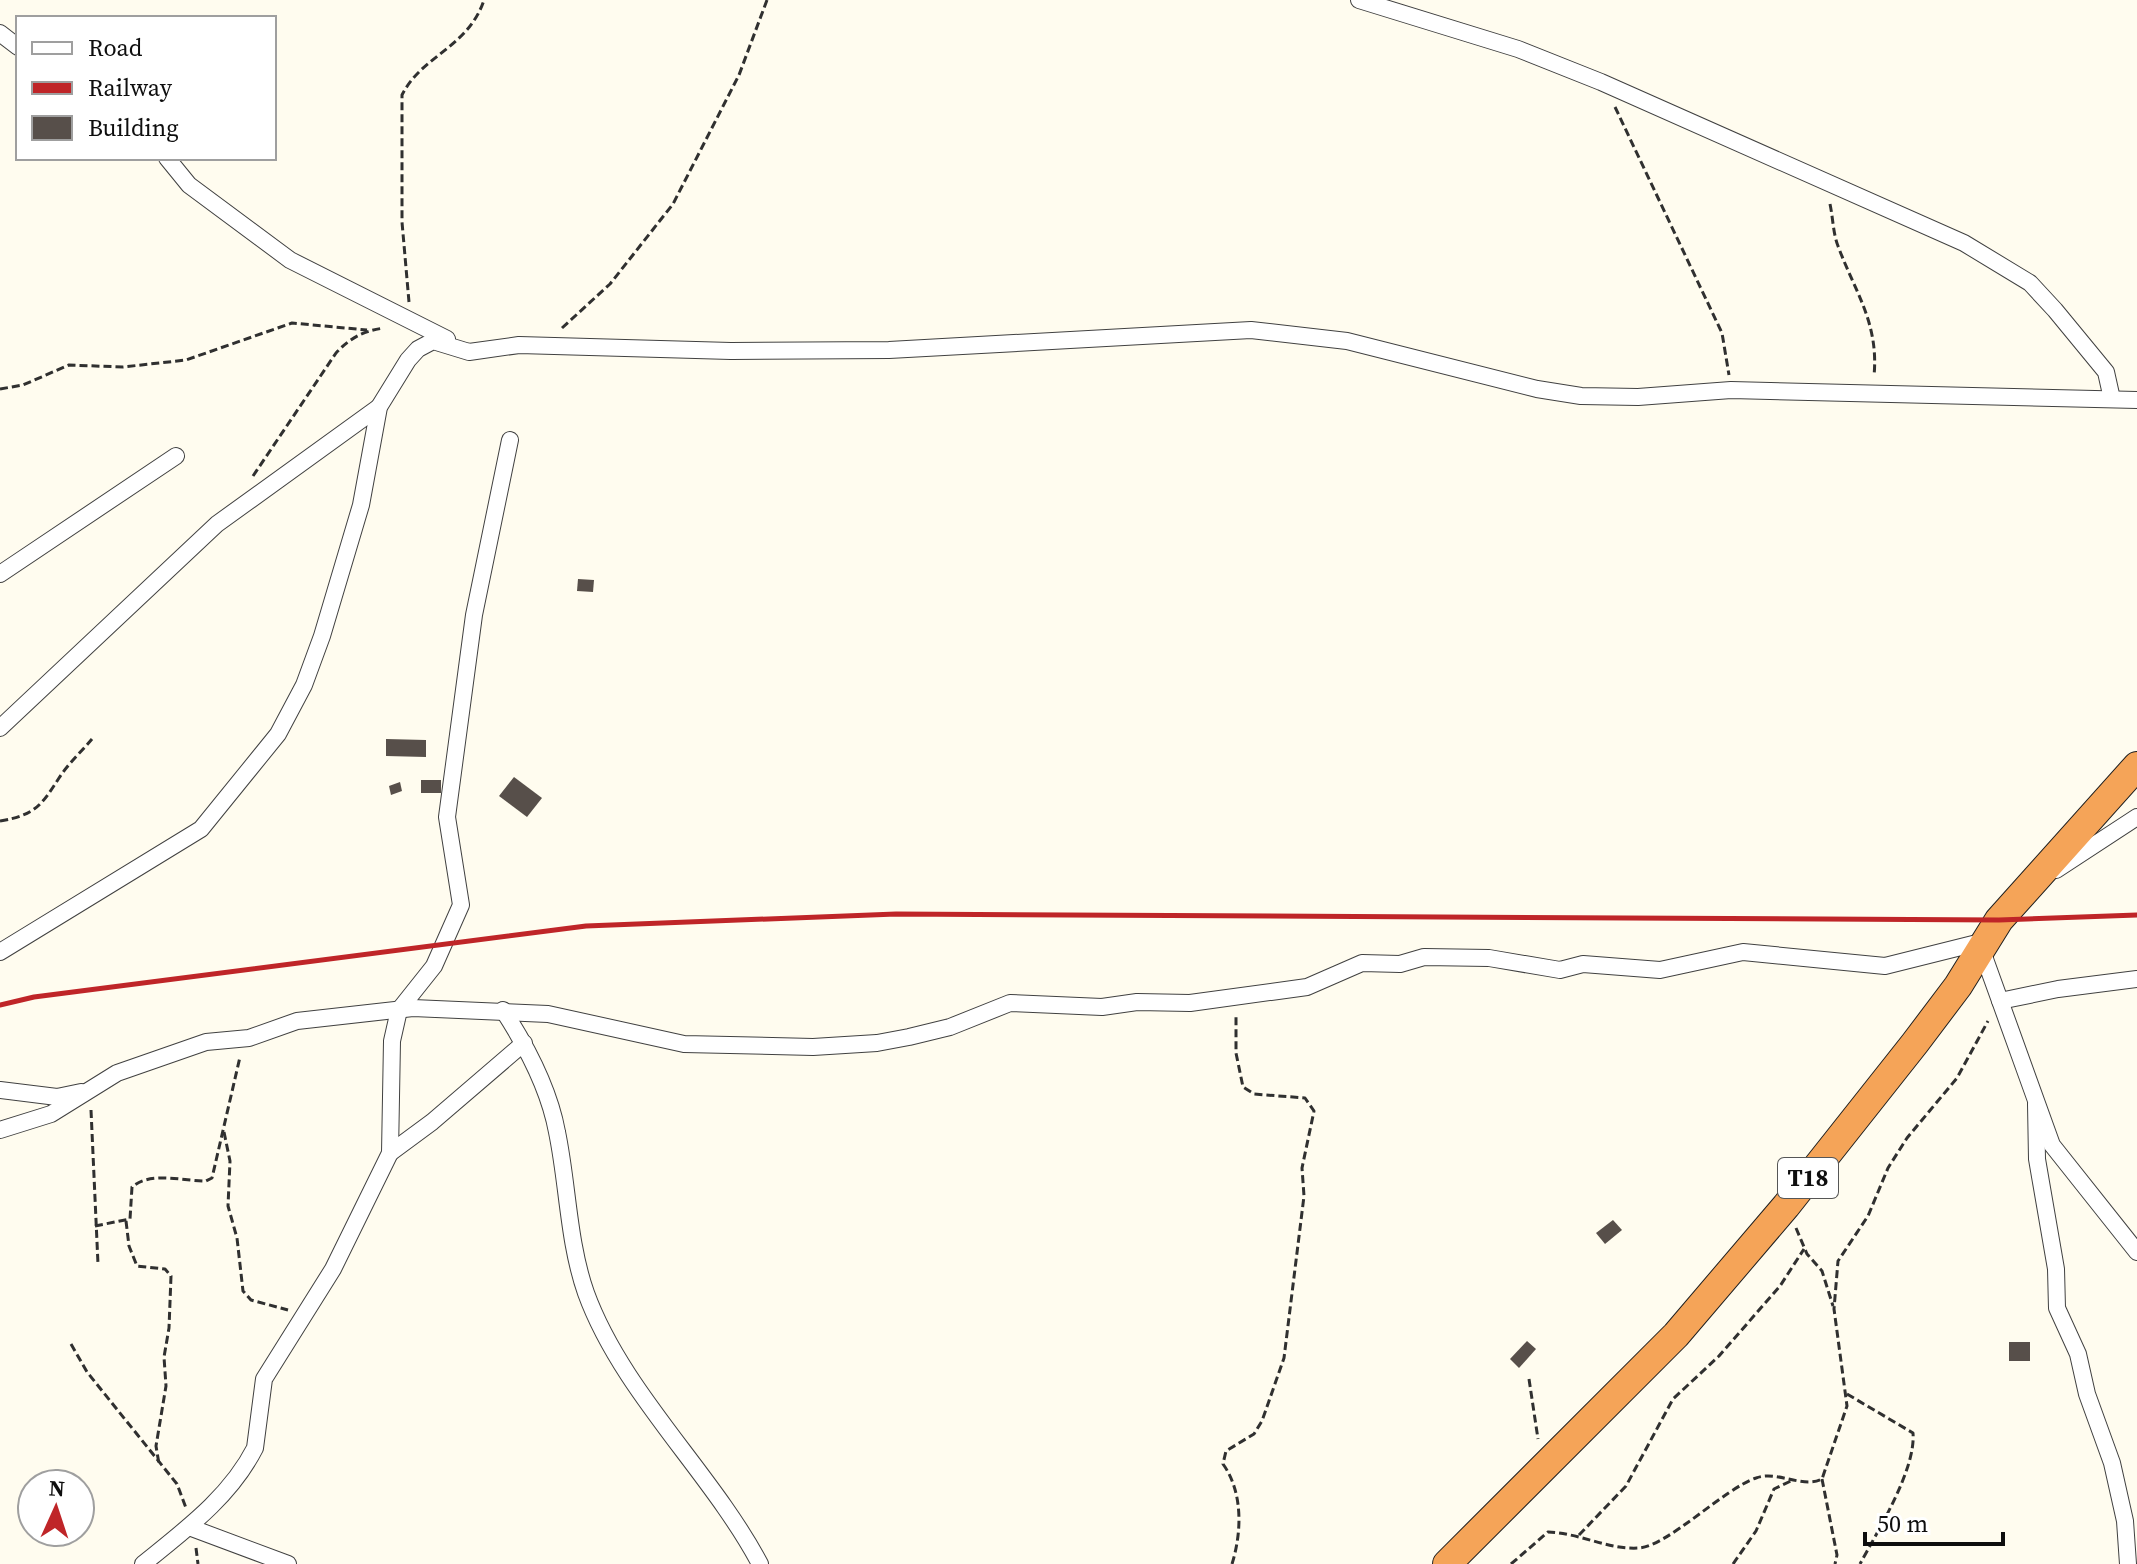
<svg xmlns="http://www.w3.org/2000/svg" width="2137" height="1564" font-family="'Source Serif 4',serif">
  <style>
    .building { fill: #574f4a }
    .lines { fill: none; stroke-linecap: round; stroke-linejoin: round }
    .street-casing { stroke: #414141; stroke-width: 18 }
    .highway-casing { stroke: #1f1f1f; stroke-width: 30 }
    .path { stroke: #303030; stroke-width: 3; stroke-dasharray: 8 4; stroke-linecap: butt }
    .street { stroke: #fff; stroke-width: 16 }
    .highway { stroke: #f5a458; stroke-width: 28 }
    .rail { stroke: #bf2528; stroke-width: 5 }
    .labels { text-anchor: middle; stroke-width: 8; stroke-linejoin: round; paint-order: stroke }
    .shield { fill: #fff; stroke: #565656; stroke-width: 2 }
    .shield-label { font-size: 24px; font-weight: bold; fill: #0e0e0e }
  </style>
  <rect width="100%" height="100%" fill="#fffcef"/>
  <g class="building">
    <path d="M578 579 594 580 593 592 577 591Z"/>
    <path d="M386 739 426 740V757L386 756Z"/>
    <path d="M514 777 542 798 527 817 499 796Z"/>
    <rect x="421" y="780" width="20" height="13"/>
    <path d="M400 782 402 791 391 795 389 786Z"/>
    <path d="M1613 1220 1622 1230 1605 1244 1596 1233Z"/>
    <path d="M1527 1341 1536 1349 1519 1368 1510 1359Z"/>
    <rect x="2009" y="1342" width="21" height="19"/>
  </g>
  <g class="lines">
    <defs>
      <g id="street">
        <path d="M1359 0 1518 49 1601 82 1964 243 2030 283 2055 310 2106 372 2112 399"/>
        <path d="M0 33 18 47"/>
        <path d="M167 158 189 185 290 260 447 339"/>
        <path d="M0 574 176 456"/>
        <path d="M0 728 217 524 379 407"/>
        <path d="M2056 870 2137 817"/>
        <path d="M1981 948 2052 1145 2137 1252"/>
        <path d="M0 952 201 829 278 734 304 685 322 636 361 505 379 407 408 360 418 349 433 341 469 352 519 345 731 351 889 350 1251 330 1347 341 1537 389 1581 396 1638 397 1731 390 2137 400"/>
        <path d="M2000 1001 2058 989 2137 979"/>
        <path d="M503 1010C527 1047 549 1088 557 1132 568 1185 568 1242 586 1293 622 1392 712 1473 760 1564"/>
        <path d="M0 1090 57 1097 81 1092"/>
        <path d="M2036 1104 2037 1159 2056 1269 2057 1308 2078 1354 2087 1394 2112 1463 2125 1521 2128 1564"/>
        <path d="M0 1130 51 1114 117 1073 206 1042 249 1038 297 1021 413 1008 548 1014 684 1044 813 1047 877 1043 909 1037 950 1027 1010 1003 1102 1007 1137 1002 1190 1003 1307 987 1362 963 1400 964 1424 957 1489 958 1560 970 1583 964 1660 970 1743 952 1885 966 1985 941"/>
        <path d="M390 1153 432 1122 524 1043"/>
        <path d="M189 1527 288 1564"/>
        <path d="M143 1564C185 1530 230 1497 255 1448L264 1379 333 1269 390 1153 392 1041 399 1010 434 966 461 905 447 817 474 615 510 440"/>
      </g>
      <path id="highway" d="M1447 1564 1676 1335 1786 1206 1915 1043 1958 986 1999 920 2137 766"/>
    </defs>
    <use href="#street" class="street-casing"/>
    <use href="#highway" class="highway-casing"/>
    <g class="path">
      <path d="M1615 107 1722 333 1729 375"/>
      <path d="M1830 204C1833 218 1833 233 1838 246 1855 292 1879 323 1874 376"/>
      <path d="M409 302 402 222V95C422 55 468 48 484 0"/>
      <path d="M562 328 610 284 673 204 739 75 767 0"/>
      <path d="M0 389 23 385 69 365 123 367 186 360 292 323 367 330"/>
      <path d="M253 476 336 353C350 338 363 331 384 328"/>
      <path d="M0 821C35 815 41 806 59 778 68 764 81 752 92 739"/>
      <path d="M91 1110 98 1264"/>
      <path d="M224 1132 230 1161 228 1206 237 1238 243 1291 251 1300 288 1310"/>
      <path d="M126 1221 129 1246 137 1266 165 1269 171 1276 169 1328 164 1357 166 1386 156 1446 159 1464"/>
      <path d="M95 1226 130 1219 132 1187C151 1171 183 1181 206 1181L212 1178 240 1057"/>
      <path d="M1796 1228 1807 1254 1822 1271 1833 1306"/>
      <path d="M71 1344 87 1372 177 1484 186 1508"/>
      <path d="M1529 1379 1538 1439"/>
      <path d="M1847 1394 1913 1433C1916 1470 1877 1532 1860 1564"/>
      <path d="M1822 1479 1837 1555 1835 1564"/>
      <path d="M1579 1535 1626 1486 1673 1399 1719 1356 1780 1286 1804 1249"/>
      <path d="M196 1548 198 1564"/>
      <path d="M1232 1564C1242 1532 1243 1492 1223 1464L1226 1451 1254 1434 1262 1421 1284 1358 1304 1196 1302 1168 1314 1111 1305 1098 1254 1094 1243 1087 1236 1053V1015"/>
      <path d="M1511 1564 1548 1532C1580 1533 1608 1550 1639 1548 1668 1546 1725 1488 1756 1478 1777 1470 1803 1489 1822 1479L1847 1406 1834 1309 1838 1261 1868 1216 1888 1168 1907 1138 1957 1078 1988 1021"/>
      <path d="M1733 1564 1756 1531 1774 1489 1793 1480"/>
    </g>
    <use href="#street" class="street"/>
    <use href="#highway" class="highway"/>
    <path class="rail" d="M0 1005 34 997 586 926 896 914 1999 920 2137 915"/>
  </g>
  <g class="labels">
    <rect class="shield" x="1778" y="1158" width="60" height="40" rx="6"/>
    <g class="shield-label">
      <text x="1808" y="1186">T18</text>
    </g>
  </g>
  <rect x="16" y="16" width="260" height="144" fill="#ffffff" stroke="#9f9f9f" stroke-width="2"/>
  <rect x="32" y="42" width="40" height="12" fill="#ffffff" stroke="#9f9f9f" stroke-width="2"/>
  <text x="88" y="56" font-size="24" fill="#0e0e0e">Road</text>
  <rect x="32" y="82" width="40" height="12" fill="#bf2528" stroke="#9f9f9f" stroke-width="2"/>
  <text x="88" y="96" font-size="24" fill="#0e0e0e">Railway</text>
  <rect x="32" y="116" width="40" height="24" fill="#574f4a" stroke="#9f9f9f" stroke-width="2"/>
  <text x="88" y="136" font-size="24" fill="#0e0e0e">Building</text>
  <g transform="translate(56 1508) rotate(3)"><circle r="38" fill="#ffffff" stroke="#9f9f9f" stroke-width="2"/>
  <path d="M0-6L14 30L0 20L-14 30Z" fill="#bf2528"/>
  <text y="-12" font-size="22" font-weight="bold" text-anchor="middle" fill="#0e0e0e">N</text>
  </g>
  <path d="M1865 1532v12h138v-12" fill="none" stroke="#0e0e0e" stroke-width="4"/>
  <text x="1877" y="1532" font-size="24" fill="#0e0e0e" stroke="#ffffff" stroke-width="6" paint-order="stroke">50 m</text>
</svg>
